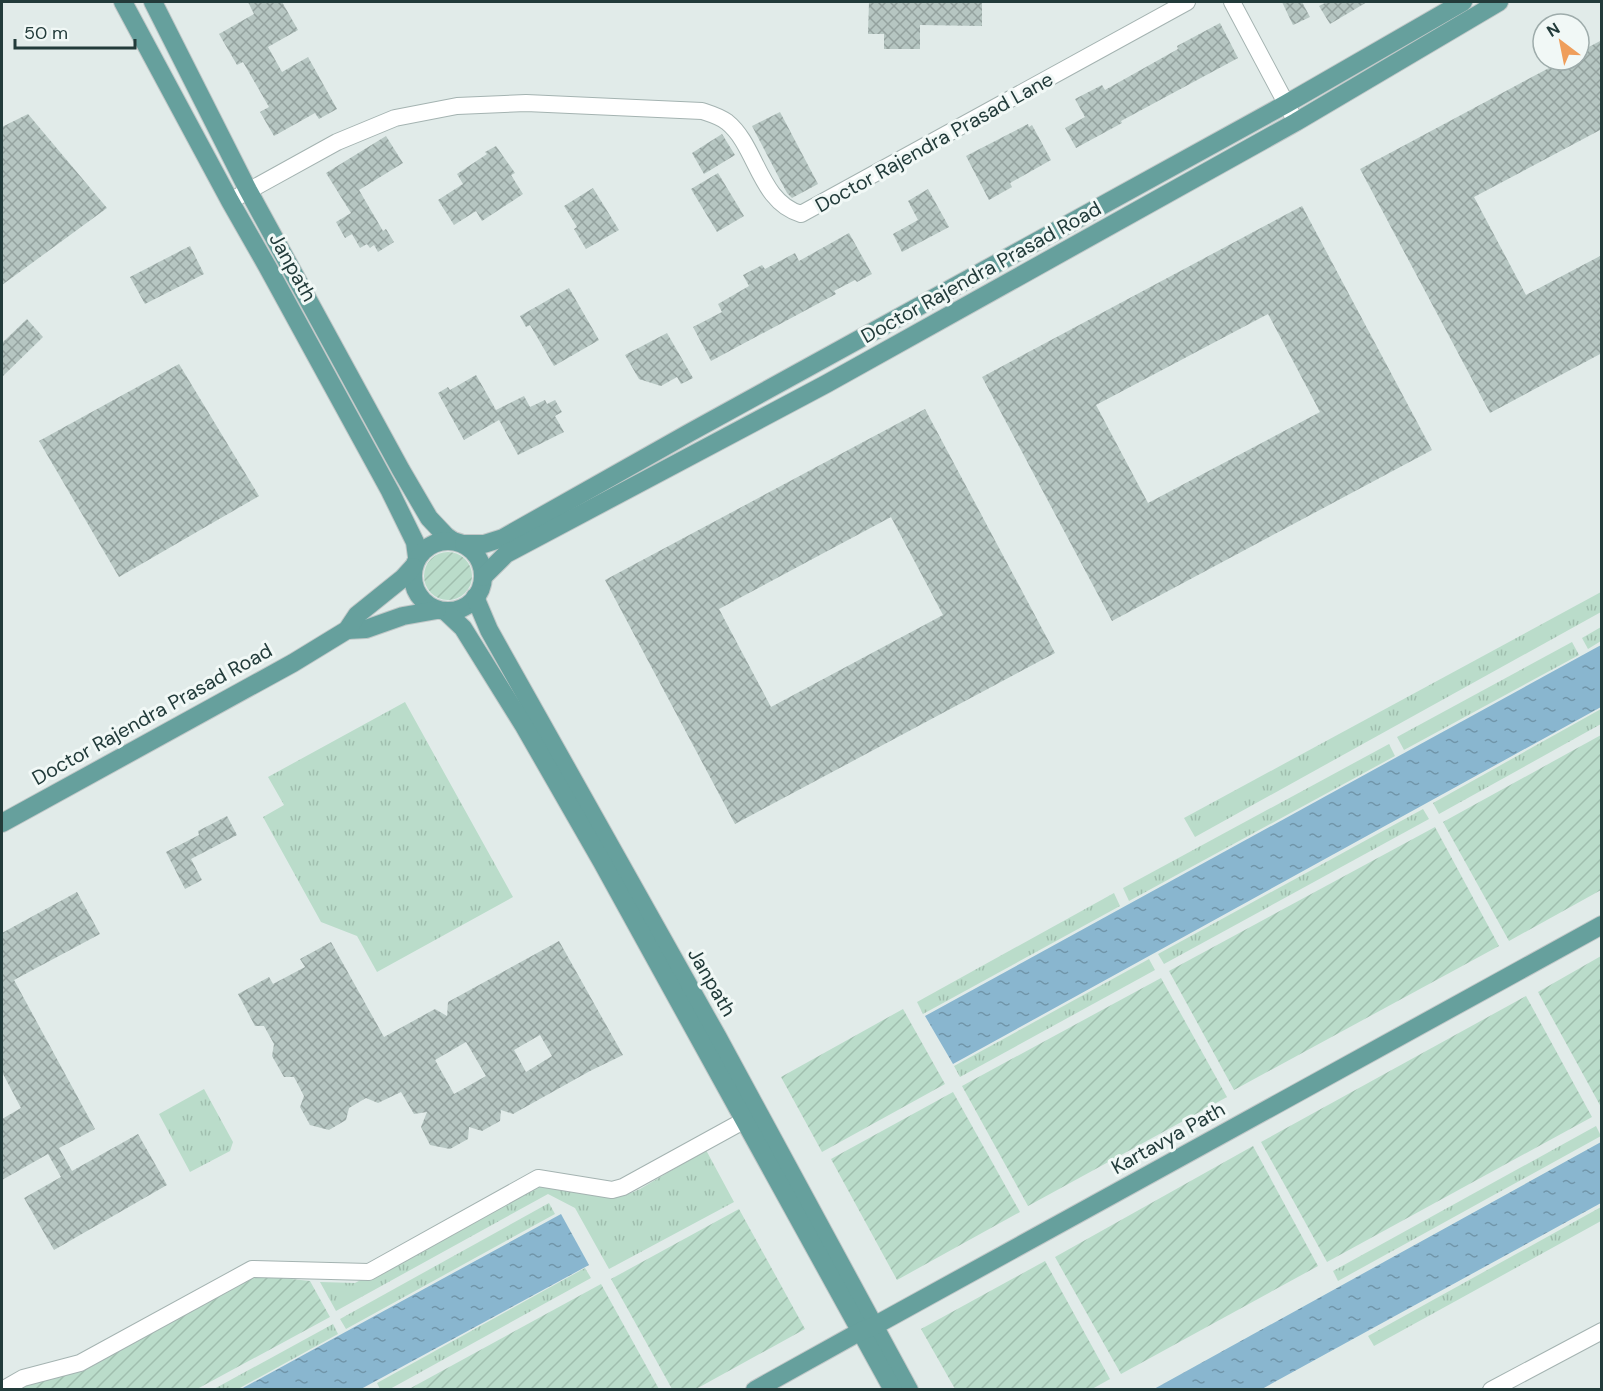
<svg xmlns="http://www.w3.org/2000/svg" width="1603" height="1391" font-family="'DM Sans',sans-serif">
  <style>
    .grass { fill: url(#grass-tufts) }
    .garden { fill: url(#garden-furrows) }
    .water { fill: url(#water-ripples) }
    .building { fill: url(#building-cross-hatch); fill-rule: evenodd }
    .lines { fill: none; stroke-linecap: round; stroke-linejoin: round }
    .minor-casing { stroke: #a4b3b1; stroke-width: 18 }
    .major-casing { stroke: #c1c8c8; stroke-width: 20 }
    .minor { stroke: #fff; stroke-width: 16 }
    .major { stroke: #66a09d; stroke-width: 18 }
    .labels { text-anchor: middle; stroke-width: 6; stroke-linejoin: round; paint-order: stroke }
    .street-label { font-size: 20px; fill: #223b3a; stroke: #f1f8f6 }
  </style>
  <defs>
    <pattern id="grass-tufts" width="24" height="20" patternUnits="userSpaceOnUse" patternTransform="scale(1.5)"><rect width="24" height="20" fill="#badcca"/><path d="M3 7l-1-3M5 7V3M7 7l1-3M15 17l-1-3M17 17v-4M19 17l1-3" fill="none" stroke="#a0beae"/></pattern>
    <pattern id="garden-furrows" width="10" height="10" patternUnits="userSpaceOnUse" patternTransform="scale(1.5)"><rect width="10" height="10" fill="#badcca"/><path d="M-1 1l2-2M0 10L10 0M9 11l2-2" fill="none" stroke="#a0beae"/></pattern>
    <pattern id="water-ripples" width="26" height="14" patternUnits="userSpaceOnUse" patternTransform="scale(1.5)"><rect width="26" height="14" fill="#89b6cf"/><path d="M2 4q2-2 4 0t4 0M15 11q2-2 4 0t4 0" fill="none" stroke="#7095a9"/></pattern>
    <pattern id="building-cross-hatch" width="8" height="8" patternUnits="userSpaceOnUse" patternTransform="scale(1.5)"><rect width="8" height="8" fill="#b6c6c2"/><path d="M0 0l8 8M0 8l8-8" fill="none" stroke="#94a29f"/></pattern>
  </defs>
  <rect width="100%" height="100%" fill="#e1ebe9"/>
  <g class="grass">
    <path d="M1601 592V612L1195 837 1184 818Z"/>
    <path d="M1601 627V641L1588 649 1582 638Z"/>
    <path d="M1572 642 1579 655 1404 750 1397 737Z"/>
    <path d="M405 702 513 897 377 972 357 936 321 922 263 817 284 805 268 777Z"/>
    <path d="M1601 709V724L1439 814 1433 803Z"/>
    <path d="M1389 744 1395 756 1129 901 1123 888Z"/>
    <path d="M1423 809 1429 819 1164 964 1158 954Z"/>
    <path d="M1114 893 1120 906 923 1014 917 1002Z"/>
    <path d="M1149 959 1155 970 960 1077 954 1066Z"/>
    <path d="M204 1089 233 1142 230 1151 190 1172 159 1114Z"/>
    <path d="M1596 1126 1601 1136 1338 1281 1333 1271Z"/>
    <path d="M706 1150 734 1202 609 1269 575 1208 548 1194 336 1311 320 1282 355 1283 540 1184 610 1198 631 1193 640 1189Z"/>
    <path d="M549 1203 555 1214 346 1329 340 1319Z"/>
    <path d="M1601 1207V1221L1374 1346 1368 1336Z"/>
    <path d="M585 1268 591 1278 390 1389H380L377 1383Z"/>
    <path d="M333 1324 338 1334 238 1389H214Z"/>
  </g>
  <g class="garden">
    <circle cx="448" cy="576" r="24"/>
    <path d="M1601 735V890L1509 941 1443 822Z"/>
    <path d="M1435 827 1499 946 1234 1090 1169 971Z"/>
    <path d="M1601 956V1107L1538 992Z"/>
    <path d="M1161 978 1227 1097 1028 1206 962 1086Z"/>
    <path d="M1526 996 1592 1117 1327 1262 1261 1142Z"/>
    <path d="M903 1009 945 1084 822 1152 781 1077Z"/>
    <path d="M953 1092 1020 1212 897 1280 831 1159Z"/>
    <path d="M1253 1146 1318 1266 1121 1374 1055 1257Z"/>
    <path d="M739 1209 805 1329 696 1389H672L611 1279Z"/>
    <path d="M1045 1261 1110 1379 1092 1389H955L921 1329Z"/>
    <path d="M255 1275 310 1281 330 1317 197 1389 16 1390 26 1384 83 1371Z"/>
    <path d="M601 1284 659 1389H409Z"/>
  </g>
  <g class="water">
    <path d="M1601 645V707L953 1064 925 1016Z"/>
    <path d="M1601 1142V1203L1262 1389H1154Z"/>
    <path d="M561 1214 589 1265 361 1389H241Z"/>
  </g>
  <g class="building">
    <path d="M248 2H282L298 30 268 47 282 72 308 57 337 109 319 119 315 113 274 136 260 112 269 107 243 62 237 65 219 34 254 14Z"/>
    <path d="M869 2H982V26L920 25V49H884V34H868Z"/>
    <path d="M1282 2H1302L1310 17 1293 25Z"/>
    <path d="M1327 2H1367L1330 24 1319 6Z"/>
    <path d="M1220 23 1238 58 1121 121 1122 123 1076 148 1065 128 1085 117 1075 99 1102 85 1105 90 1178 49 1177 46Z"/>
    <path d="M1602 40V129L1474 197 1526 295 1602 255V353L1490 413 1360 169 1564 60H1579V52Z"/>
    <path d="M780 112 818 184 792 198 787 193 752 126Z"/>
    <path d="M28 114 107 208 2 285V127Z"/>
    <path d="M1028 124 1029 127 1032 125 1051 160 1010 183 1012 187 989 200 966 156Z"/>
    <path d="M722 134 735 155 704 174 692 153Z"/>
    <path d="M386 136 403 163 359 190 383 231 386 229 394 242 378 252 374 245 370 248 367 244 360 248 352 234 345 238 336 222 351 213 326 173Z"/>
    <path d="M496 146 515 173 511 175 523 194 482 221 476 211 454 225 438 200 463 184 457 174 487 154 485 152Z"/>
    <path d="M718 173 744 216 717 232 691 189Z"/>
    <path d="M593 188 619 230 586 249 574 229 577 227 564 206Z"/>
    <path d="M928 189 949 227 902 252 893 234 918 220 908 201Z"/>
    <path d="M1302 206 1432 450 1112 621 982 377ZM1268 314 1320 412 1148 503 1096 405Z"/>
    <path d="M849 233 872 274 857 282 855 280 834 291 836 294 711 361 693 327 722 312 718 304 749 286 743 275 762 265 765 269 795 253 799 261Z"/>
    <path d="M190 246 204 274 145 304 130 277Z"/>
    <path d="M569 288 599 340 554 366 530 325 526 327 520 316Z"/>
    <path d="M27 319 43 337 2 377V343Z"/>
    <path d="M667 333 693 378 681 384 677 377 661 386 639 379 625 355Z"/>
    <path d="M179 364 259 496 119 577 39 441Z"/>
    <path d="M476 375 496 410 524 396 530 407 545 400 547 404 555 400 562 412 555 416 564 432 518 455 499 420 464 440 438 393 448 387 450 390Z"/>
    <path d="M925 409 1055 653 735 824 605 580ZM891 517 943 615 771 707 719 609Z"/>
    <path d="M227 816 237 835 191 859 202 880 185 889 166 852 199 835 198 831Z"/>
    <path d="M77 892 100 934 14 980 95 1129 59 1148 72 1171 138 1134 167 1185 54 1250 24 1198 61 1177 48 1154 2 1180V1119L21 1108 2 1072V933Z"/>
    <path d="M559 941 623 1055 590 1071 513 1114 501 1110 500 1121 482 1131 469 1127 468 1139 450 1149 430 1145 421 1127 427 1112 414 1114 401 1092 378 1103 366 1098 349 1108 346 1120 329 1130 310 1125 300 1107 304 1096 294 1077H284L272 1056 274 1044 264 1026H255L238 994 269 977 273 984 305 967 300 959 331 942 384 1037 435 1009 447 1016 448 1002ZM540 1035 552 1056 526 1072 514 1050ZM466 1042 486 1076 454 1094 435 1060Z"/>
  </g>
  <g class="lines">
    <defs>
      <g id="minor">
        <path d="M1232 2 1296 122"/>
        <path d="M230 201 337 142 395 118 457 106 526 103 702 111C711 114 719 116 727 122 757 146 759 202 801 214L1187 2"/>
        <path d="M2 1390 23 1378 80 1363 252 1269 369 1272 538 1178 612 1190 623 1187 745 1120"/>
        <path d="M1491 1390 1602 1331"/>
      </g>
      <g id="major">
        <path d="M123 2 230 201 267 266 390 491 415 542 417 557"/>
        <path d="M153 2 248 190 401 470 429 518 446 536 453 541"/>
        <circle cx="448" cy="576" r="35"/>
        <path d="M464 544H484L503 538 689 433 1286 104 1463 2"/>
        <path d="M483 577 506 554 826 384 1296 122 1499 2"/>
        <path d="M475 597 489 630 717 1036 909 1390"/>
        <path d="M445 611 463 628 524 726 602 862 893 1390"/>
        <path d="M347 630 366 629 403 616 437 610"/>
        <path d="M2 823 293 663 347 630 357 615 403 578 413 567"/>
        <path d="M755 1390 861 1331 874 1326 1602 925"/>
      </g>
    </defs>
    <use href="#minor" class="minor-casing"/>
    <use href="#major" class="major-casing"/>
    <use href="#minor" class="minor"/>
    <use href="#major" class="major"/>
  </g>
  <g class="labels">
    <g class="street-label">
      <text transform="translate(934 142) rotate(-29)" y="7">Doctor Rajendra Prasad Lane</text>
      <text transform="translate(293 267) rotate(61)" y="7">Janpath</text>
      <text transform="translate(981 272) rotate(-29)" y="7">Doctor Rajendra Prasad Road</text>
      <text transform="translate(152 714) rotate(-29)" y="7">Doctor Rajendra Prasad Road</text>
      <text transform="translate(712 982) rotate(60)" y="7">Janpath</text>
      <text transform="translate(1168 1138) rotate(-29)" y="7">Kartavya Path</text>
    </g>
  </g>
  <rect width="1603" height="1391" fill="none" stroke="#223b3a" stroke-width="6"/>
  <g transform="translate(1561 42) rotate(328)"><circle r="28" fill="#f1f8f6" stroke="#9eacab" stroke-width="1.5"/>
  <path d="M0-4.5L10 22L0 15L-10 22Z" fill="#ef9e5b"/>
  <text y="-9" font-size="16" font-weight="bold" text-anchor="middle" fill="#223b3a">N</text>
  </g>
  <path d="M15 39v9h120v-9" fill="none" stroke="#223b3a" stroke-width="3"/>
  <text x="24" y="39" font-size="18" fill="#223b3a" stroke="#f1f8f6" stroke-width="4.5" paint-order="stroke">50 m</text>
</svg>
